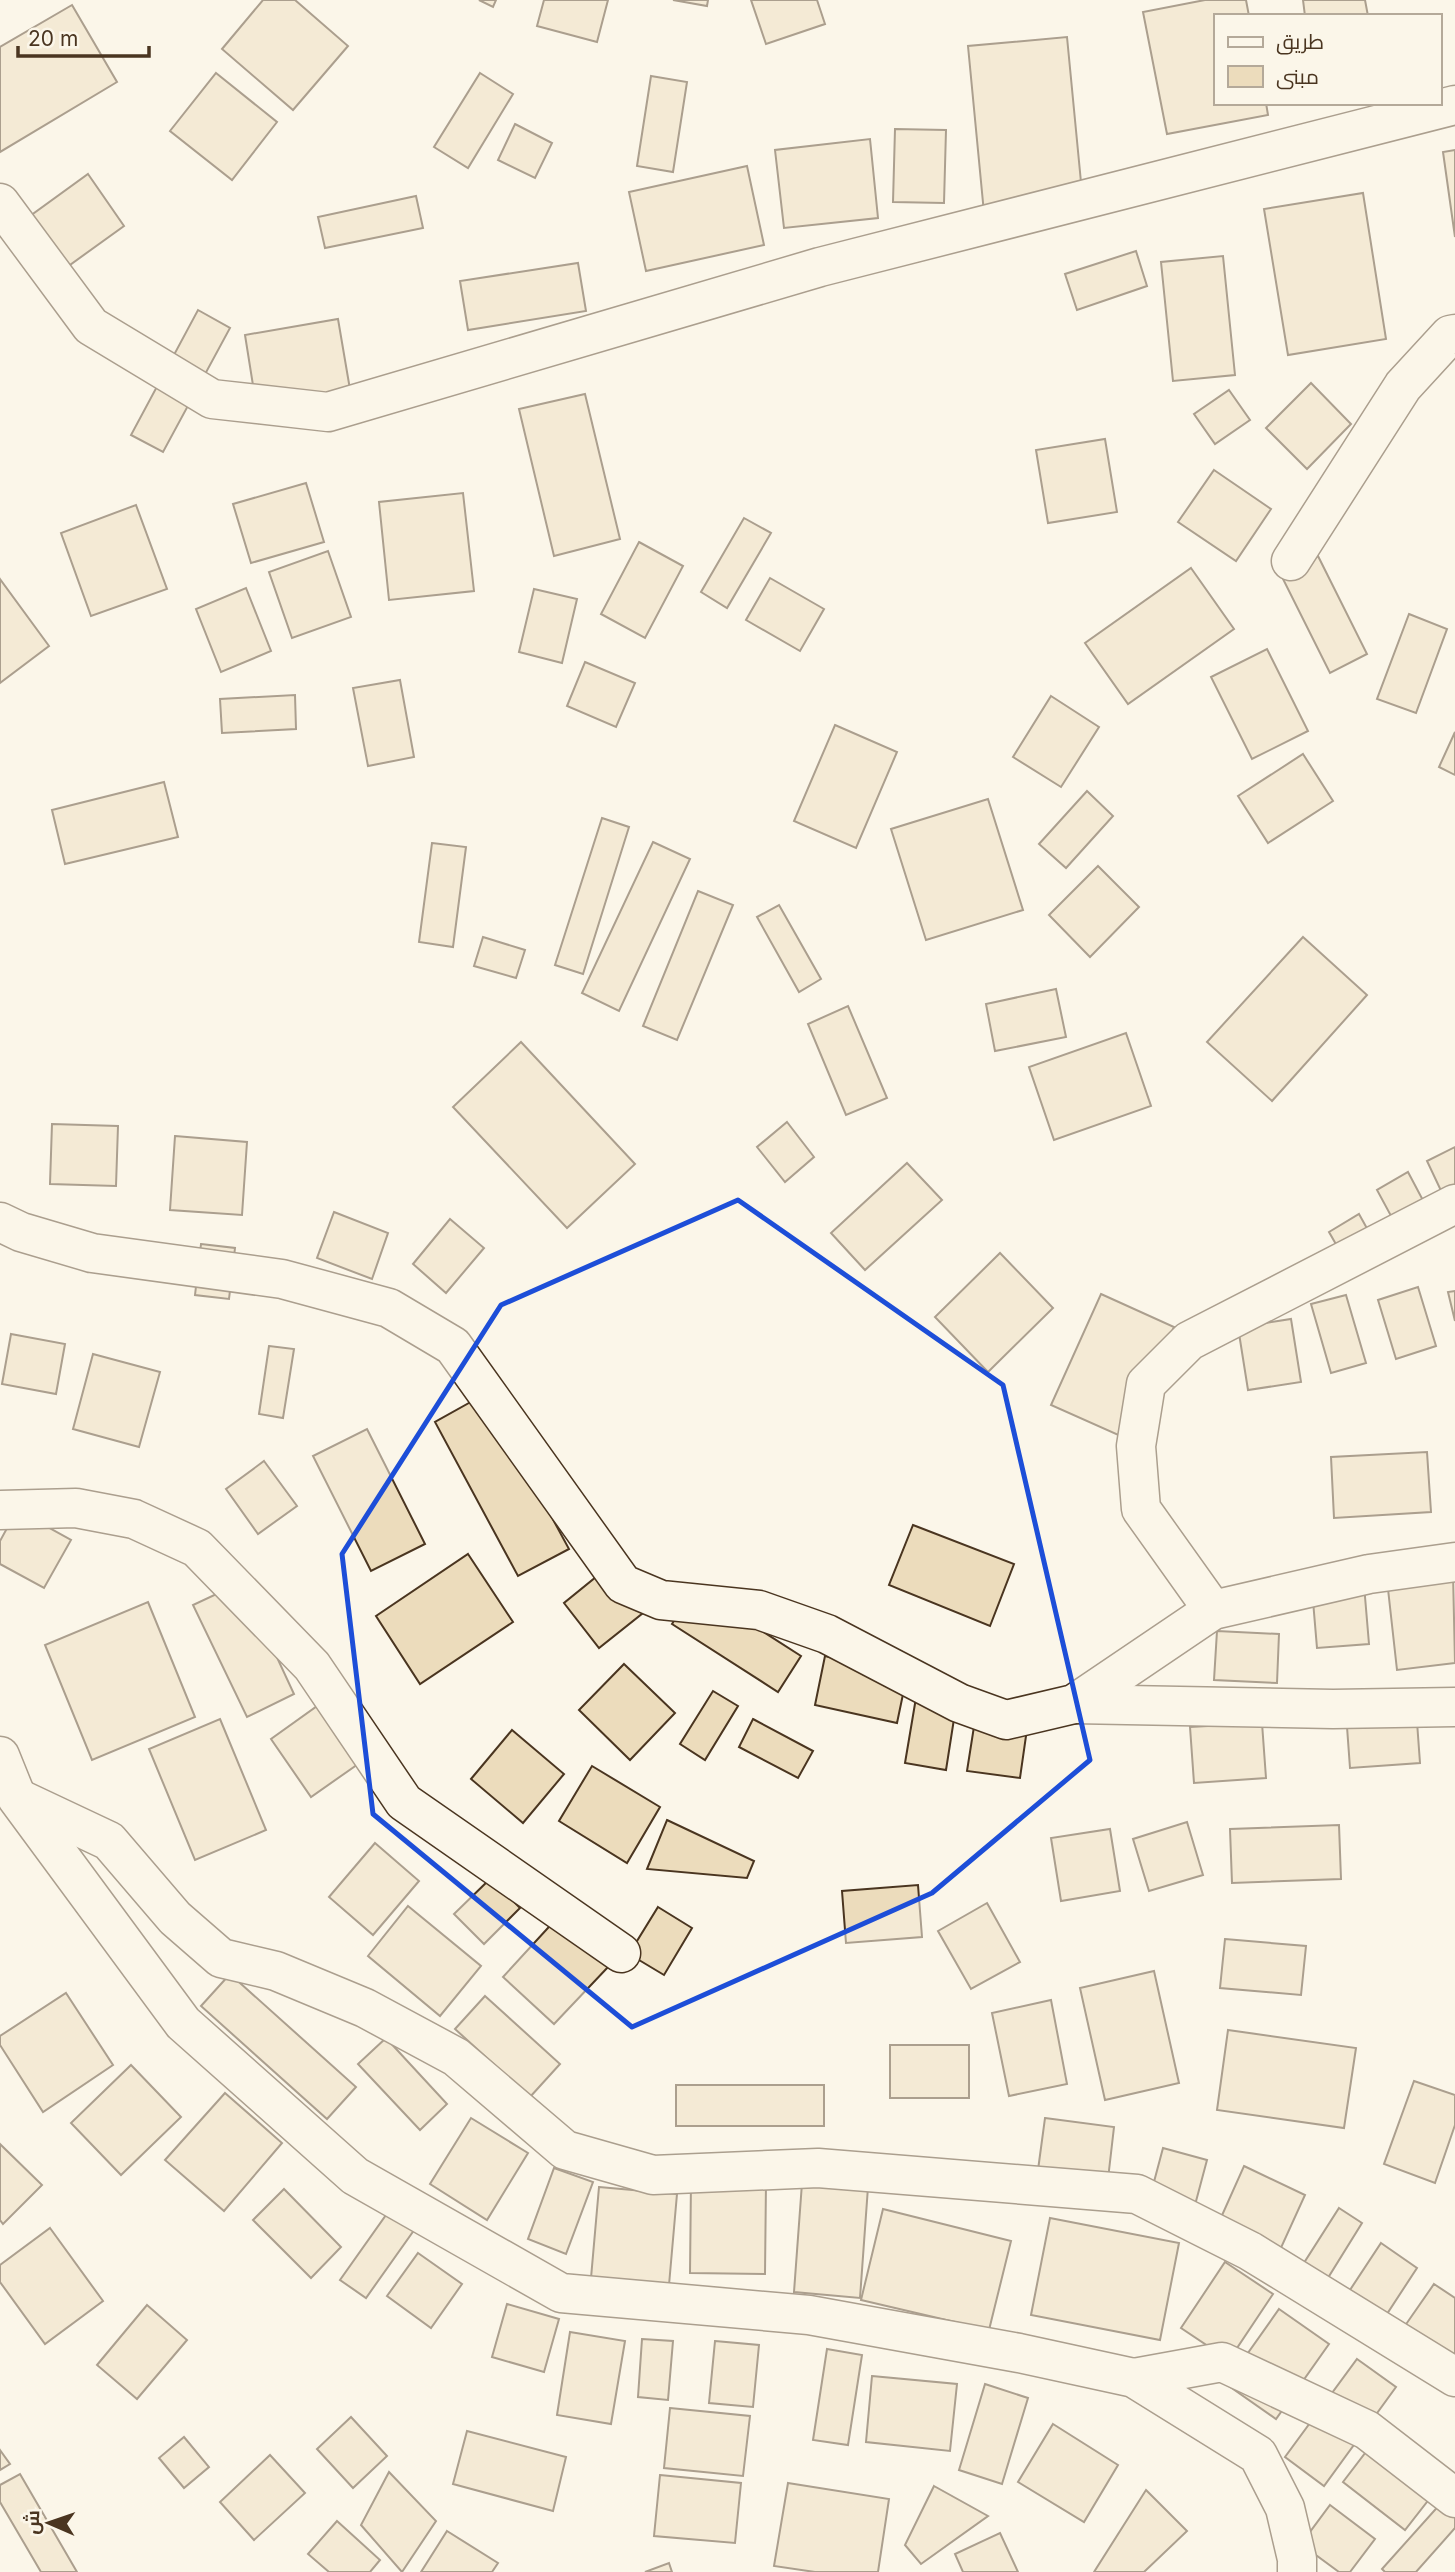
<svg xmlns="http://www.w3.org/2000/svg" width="1455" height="2572" font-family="Inter,Cairo,sans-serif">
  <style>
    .building { fill: #ecdcbc; stroke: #4a3520; stroke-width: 2 }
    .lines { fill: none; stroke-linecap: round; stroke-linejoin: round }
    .minor-casing { stroke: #4a3520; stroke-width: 41 }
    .minor { stroke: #fbf6e9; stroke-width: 38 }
    .marked { fill: none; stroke: #1d4ed8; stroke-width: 5; stroke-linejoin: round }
  </style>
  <rect width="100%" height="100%" fill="#fbf6e9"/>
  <g class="building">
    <path d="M263 0H295L348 46 293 110 222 49Z"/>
    <path d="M479 0H496L493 7Z"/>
    <path d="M544 0H608L597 42 537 26Z"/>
    <path d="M673 0H708L707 6Z"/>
    <path d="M751 0H817L825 24 766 44Z"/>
    <path d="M1205 0H1246L1249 16H1215V103H1266L1268 115 1167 134 1143 12Z"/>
    <path d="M1303 0H1365L1368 16H1305Z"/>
    <path d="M72 5 117 82 0 152V47Z"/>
    <path d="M1067 37 1083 203 984 213 968 46Z"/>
    <path d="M216 73 277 122 232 180 170 131Z"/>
    <path d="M480 73 513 94 468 168 434 147Z"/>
    <path d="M651 76 687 82 673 172 637 166Z"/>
    <path d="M515 124 552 143 535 178 498 160Z"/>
    <path d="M895 129 946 130 944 203 893 202Z"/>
    <path d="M870 139 878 218 784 228 775 150Z"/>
    <path d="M1455 150V237L1443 152Z"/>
    <path d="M747 166 764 245 646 271 629 192Z"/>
    <path d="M88 174 124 226 56 275 19 224Z"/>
    <path d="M1363 193 1386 339 1288 355 1264 209Z"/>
    <path d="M416 196 423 228 325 248 318 217Z"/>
    <path d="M1136 251 1147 286 1077 310 1065 274Z"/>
    <path d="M1223 256 1235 375 1173 381 1161 262Z"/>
    <path d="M578 263 586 311 468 330 460 281Z"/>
    <path d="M198 310 230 328 163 452 131 435Z"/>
    <path d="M338 319 353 407 259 423 245 335Z"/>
    <path d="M1311 383 1351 424 1307 469 1266 428Z"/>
    <path d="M1229 390 1250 420 1215 444 1194 414Z"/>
    <path d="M585 394 620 539 554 556 519 409Z"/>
    <path d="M1105 439 1117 512 1048 523 1036 450Z"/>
    <path d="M1214 470 1271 509 1236 561 1178 522Z"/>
    <path d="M306 483 324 542 251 563 233 504Z"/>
    <path d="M463 493 474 591 389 600 379 502Z"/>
    <path d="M136 505 167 589 91 616 61 533Z"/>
    <path d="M744 518 771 533 727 608 701 592Z"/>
    <path d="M639 542 683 566 645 638 601 614Z"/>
    <path d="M328 551 351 617 292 638 269 572Z"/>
    <path d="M1318 556 1367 654 1330 673 1281 575Z"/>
    <path d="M1191 568 1234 629 1128 704 1085 643Z"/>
    <path d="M770 578 824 609 800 651 746 620Z"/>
    <path d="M0 579 49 646 0 683Z"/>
    <path d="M246 588 271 651 221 672 196 609Z"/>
    <path d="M534 589 577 599 562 663 519 652Z"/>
    <path d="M1409 614 1447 629 1416 713 1377 699Z"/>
    <path d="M1267 649 1308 731 1252 759 1211 677Z"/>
    <path d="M585 662 635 683 616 727 567 706Z"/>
    <path d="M400 680 414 757 368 766 353 688Z"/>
    <path d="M295 695 296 729 222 733 220 699Z"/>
    <path d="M1051 696 1099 727 1061 787 1013 757Z"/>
    <path d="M835 725 897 752 856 848 794 821Z"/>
    <path d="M1455 732V775L1439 767Z"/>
    <path d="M1303 754 1333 801 1268 843 1238 796Z"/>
    <path d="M164 782 178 837 65 864 52 810Z"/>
    <path d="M1087 791 1113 816 1066 868 1039 844Z"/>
    <path d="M988 799 1023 910 926 940 891 829Z"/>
    <path d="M602 818 629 827 583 974 555 965Z"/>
    <path d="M653 842 690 859 619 1011 582 993Z"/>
    <path d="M432 843 466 847 453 947 419 942Z"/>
    <path d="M1098 866 1139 907 1090 957 1049 915Z"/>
    <path d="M698 891 733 905 677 1040 643 1026Z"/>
    <path d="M779 905 821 979 799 992 757 917Z"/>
    <path d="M483 937 525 950 516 978 474 966Z"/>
    <path d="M1303 937 1367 995 1272 1101 1207 1042Z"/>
    <path d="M1056 989 1066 1037 995 1051 986 1004Z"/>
    <path d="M848 1006 887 1098 846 1115 808 1024Z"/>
    <path d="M1126 1033 1151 1106 1054 1140 1029 1067Z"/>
    <path d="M521 1042 635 1164 567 1228 453 1107Z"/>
    <path d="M787 1122 814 1157 785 1182 757 1147Z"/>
    <path d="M52 1124 118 1126 116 1186 50 1184Z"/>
    <path d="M175 1136 247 1142 242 1215 170 1210Z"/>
    <path d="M1455 1147V1213L1452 1214 1427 1161Z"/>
    <path d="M907 1163 942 1200 865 1270 831 1233Z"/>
    <path d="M1408 1172 1435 1223 1404 1240 1377 1190Z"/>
    <path d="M334 1212 388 1233 372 1279 317 1258Z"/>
    <path d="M1359 1214 1379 1250 1349 1267 1329 1232Z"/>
    <path d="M450 1219 484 1248 446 1293 413 1264Z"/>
    <path d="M201 1244 235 1248 229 1299 195 1295Z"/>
    <path d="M1000 1253 1053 1308 988 1372 935 1317Z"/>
    <path d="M1418 1287 1436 1346 1396 1359 1378 1300Z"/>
    <path d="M1455 1291V1321L1448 1292Z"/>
    <path d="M1101 1294 1174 1327 1125 1438 1051 1405Z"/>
    <path d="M1346 1295 1366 1363 1331 1373 1311 1304Z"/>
    <path d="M1291 1319 1301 1382 1248 1390 1238 1327Z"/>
    <path d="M11 1334 65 1344 56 1394 2 1384Z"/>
    <path d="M269 1346 294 1349 283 1418 259 1414Z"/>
    <path d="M93 1354 160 1372 139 1447 73 1429Z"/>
    <path d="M485 1394 569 1549 518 1576 435 1422Z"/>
    <path d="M367 1429 425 1544 371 1571 313 1456Z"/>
    <path d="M1427 1452 1431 1512 1334 1518 1331 1457Z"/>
    <path d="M264 1461 297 1506 258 1534 226 1489Z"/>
    <path d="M17 1510 71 1540 44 1588 0 1564V1541Z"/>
    <path d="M913 1525 1014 1564 990 1626 889 1585Z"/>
    <path d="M468 1554 513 1622 420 1684 376 1616Z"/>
    <path d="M612 1564 648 1609 599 1648 564 1603Z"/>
    <path d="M1363 1573 1369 1644 1317 1648 1311 1577Z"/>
    <path d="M1453 1573 1455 1663 1397 1670 1387 1580Z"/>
    <path d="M242 1582 294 1694 247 1717 193 1605Z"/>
    <path d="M695 1588 801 1656 778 1692 672 1624Z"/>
    <path d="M148 1602 195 1717 92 1760 45 1645Z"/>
    <path d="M1217 1631 1279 1634 1277 1683 1214 1680Z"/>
    <path d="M825 1656 907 1675 897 1723 815 1705Z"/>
    <path d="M624 1664 675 1713 630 1760 579 1710Z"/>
    <path d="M919 1680 959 1687 946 1770 905 1763Z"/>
    <path d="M713 1691 738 1706 705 1760 680 1744Z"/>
    <path d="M978 1701 1030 1708 1020 1778 967 1771Z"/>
    <path d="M320 1704 361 1762 311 1797 271 1739Z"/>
    <path d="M1416 1708 1420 1763 1350 1768 1346 1713Z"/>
    <path d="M220 1719 266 1830 195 1860 149 1749Z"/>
    <path d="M753 1719 813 1751 798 1778 739 1747Z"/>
    <path d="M1262 1723 1266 1778 1194 1783 1190 1727Z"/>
    <path d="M512 1730 564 1774 523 1823 471 1779Z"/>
    <path d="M592 1766 660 1807 627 1863 559 1821Z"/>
    <path d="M667 1820 754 1861 747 1878 647 1869Z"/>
    <path d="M1187 1822 1203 1875 1149 1891 1133 1839Z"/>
    <path d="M1339 1825 1341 1879 1232 1883 1230 1829Z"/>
    <path d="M1110 1829 1120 1891 1061 1901 1051 1838Z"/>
    <path d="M375 1843 419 1881 373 1935 329 1897Z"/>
    <path d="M491 1878 520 1908 484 1944 454 1914Z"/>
    <path d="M918 1885 922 1937 846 1943 842 1891Z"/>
    <path d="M987 1903 1020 1962 971 1989 938 1931Z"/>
    <path d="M408 1906 481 1966 440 2016 368 1956Z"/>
    <path d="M658 1907 692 1928 664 1975 629 1954Z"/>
    <path d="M558 1917 609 1966 554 2024 503 1977Z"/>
    <path d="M1225 1939 1306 1946 1301 1995 1220 1988Z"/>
    <path d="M1154 1971 1179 2083 1105 2100 1080 1988Z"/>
    <path d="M230 1974 356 2087 327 2119 201 2006Z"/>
    <path d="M66 1993 113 2065 43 2112 0 2045V2036Z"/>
    <path d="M485 1996 560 2064 530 2097 455 2029Z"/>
    <path d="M1051 2000 1067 2084 1009 2096 992 2013Z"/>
    <path d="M1228 2030 1356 2048 1344 2128 1217 2110Z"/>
    <path d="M386 2038 447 2104 420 2130 358 2064Z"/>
    <rect x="890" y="2045" width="79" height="53"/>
    <path d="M131 2065 181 2117 121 2175 71 2123Z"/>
    <path d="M1414 2081 1455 2095V2125L1435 2183 1384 2164Z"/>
    <rect x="676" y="2085" width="148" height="41"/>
    <path d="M225 2093 282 2143 224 2211 165 2160Z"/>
    <path d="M471 2118 528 2153 487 2220 430 2184Z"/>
    <path d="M1045 2118 1114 2127 1108 2179 1038 2170Z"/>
    <path d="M0 2144 42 2185 3 2224 0 2220Z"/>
    <path d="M1163 2148 1207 2160 1195 2205 1151 2193Z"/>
    <path d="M1244 2166 1305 2195 1280 2250 1219 2222Z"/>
    <path d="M554 2168 593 2182 566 2254 528 2239Z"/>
    <path d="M691 2181 766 2182 765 2274 690 2273Z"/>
    <path d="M802 2183 868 2187 860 2298 794 2292Z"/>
    <path d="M599 2187 677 2194 669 2285 591 2278Z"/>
    <path d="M284 2189 341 2247 311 2278 253 2220Z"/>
    <path d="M391 2208 417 2226 366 2298 340 2280Z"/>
    <path d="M1339 2208 1362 2223 1326 2281 1302 2266Z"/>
    <path d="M883 2209 1011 2241 989 2330 861 2300Z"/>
    <path d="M1050 2218 1179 2243 1160 2340 1031 2315Z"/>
    <path d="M50 2228 103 2301 45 2344 0 2282V2265Z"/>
    <path d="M1381 2243 1417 2268 1383 2320 1346 2296Z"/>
    <path d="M418 2253 462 2284 431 2328 387 2296Z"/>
    <path d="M1225 2262 1273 2294 1229 2360 1181 2328Z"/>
    <path d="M1434 2284 1455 2298V2356L1402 2330Z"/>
    <path d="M507 2304 559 2319 544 2372 492 2357Z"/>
    <path d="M147 2305 187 2340 137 2399 97 2365Z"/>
    <path d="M1279 2309 1329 2344 1276 2419 1226 2384Z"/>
    <path d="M570 2332 625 2341 611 2424 557 2415Z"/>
    <path d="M642 2339 673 2341 668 2400 638 2397Z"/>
    <path d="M715 2341 759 2345 753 2407 709 2403Z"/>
    <path d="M827 2349 862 2355 848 2445 813 2440Z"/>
    <path d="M1357 2359 1396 2387 1324 2486 1285 2457Z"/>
    <path d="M872 2376 957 2384 950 2451 866 2442Z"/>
    <path d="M985 2384 1028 2398 1002 2484 959 2470Z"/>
    <path d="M670 2408 750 2416 743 2476 664 2468Z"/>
    <path d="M351 2417 387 2456 353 2488 317 2449Z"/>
    <path d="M1053 2424 1118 2465 1084 2522 1018 2482Z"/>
    <path d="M1385 2427 1448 2475 1405 2530 1343 2482Z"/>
    <path d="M467 2431 566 2457 553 2511 453 2484Z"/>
    <path d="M184 2437 209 2467 184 2488 159 2458Z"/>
    <path d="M0 2450 10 2464 0 2470Z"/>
    <path d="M270 2455 305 2493 254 2540 220 2502Z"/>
    <path d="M389 2472 436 2521 402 2572 361 2525Z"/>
    <path d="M20 2474 77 2572H41L0 2502V2485Z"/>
    <path d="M660 2475 741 2483 735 2543 654 2536Z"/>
    <path d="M788 2483 889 2499 878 2572H815L774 2566Z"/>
    <path d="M934 2486 988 2516 921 2564 905 2545Z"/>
    <path d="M1146 2490 1187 2531 1144 2572H1094Z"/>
    <path d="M1451 2492 1455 2496V2528L1416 2572H1385L1382 2569Z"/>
    <path d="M1330 2505 1375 2539 1350 2572H1339L1301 2544Z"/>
    <path d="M337 2521 380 2560 370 2572H329L308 2554Z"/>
    <path d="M447 2531 498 2563 492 2572H421Z"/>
    <path d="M1000 2533 1018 2572H963L955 2554Z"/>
    <path d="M669 2563 672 2572H645Z"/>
  </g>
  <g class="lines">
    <defs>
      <g id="minor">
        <path d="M0 203 91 326 212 399 328 412 820 267 1455 105"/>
        <path d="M1291 561 1403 386 1450 335 1455 334"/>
        <path d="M0 1222 21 1232 92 1253 282 1279 389 1308 453 1346 623 1584 661 1600 759 1610 827 1634 959 1703 1006 1720 1074 1704 1213 1610 1369 1574 1455 1562"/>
        <path d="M0 1510 76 1508 134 1519 197 1548 312 1666 404 1802 621 1953"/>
        <path d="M1213 1610 1141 1509 1136 1446 1146 1384 1189 1341 1455 1204"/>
        <path d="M1074 1704 1333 1709 1455 1707"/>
        <path d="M0 1756 17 1798 183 2023 355 2176 561 2293 809 2315 1019 2353 1134 2378 1258 2455 1285 2508 1297 2559V2572"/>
        <path d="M22 1800 109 1841 175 1918 221 1958 276 1971 365 2008 456 2057 565 2150 653 2175 818 2168 1137 2194 1250 2251 1455 2377"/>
        <path d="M1134 2378 1222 2362 1367 2430 1455 2498"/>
      </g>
    </defs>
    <use href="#minor" class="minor-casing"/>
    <use href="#minor" class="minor"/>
  </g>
  <path d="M0 0H1455V2572H0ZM738 1200 1003 1385 1090 1760 932 1893 632 2027 373 1814 342 1554 501 1305Z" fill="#fbf6e9" fill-opacity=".55" fill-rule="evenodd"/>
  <path class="marked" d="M738 1200 1003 1385 1090 1760 932 1893 632 2027 373 1814 342 1554 501 1305Z"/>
  <rect x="1214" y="14" width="228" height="91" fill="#fbf6e9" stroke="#b4a999" stroke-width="2"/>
  <rect x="1228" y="37" width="35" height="10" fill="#fbf6e9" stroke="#b4a999" stroke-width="2"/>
  <text x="1276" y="49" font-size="21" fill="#4a3520">طريق</text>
  <rect x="1228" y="66" width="35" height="21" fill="#ecdcbc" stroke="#b4a999" stroke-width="2"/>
  <text x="1276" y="84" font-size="21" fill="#4a3520">مبنى</text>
  <g transform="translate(49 2523) rotate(272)" stroke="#fbf6e9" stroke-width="5" paint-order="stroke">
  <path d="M0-5L12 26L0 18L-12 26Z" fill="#4a3520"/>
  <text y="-10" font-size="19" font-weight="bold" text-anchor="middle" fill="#4a3520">ش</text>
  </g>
  <path d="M18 46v10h131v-10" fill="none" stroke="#4a3520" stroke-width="3.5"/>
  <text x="28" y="46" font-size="21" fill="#4a3520" stroke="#fbf6e9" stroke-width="5" paint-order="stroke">20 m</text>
</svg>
